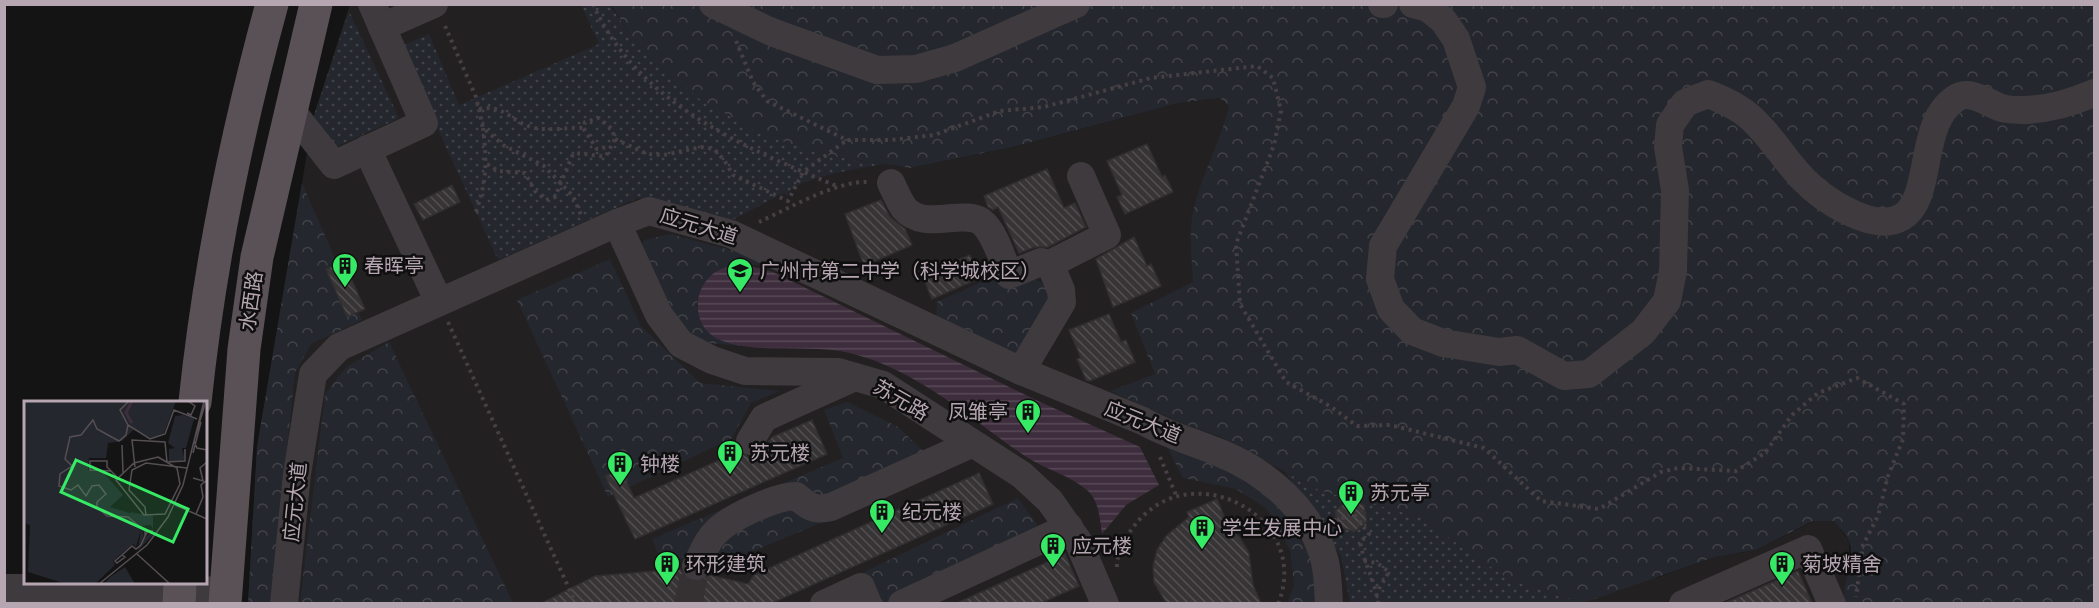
<svg xmlns="http://www.w3.org/2000/svg" width="2099" height="608" font-family="Barlow,'Noto Sans SC',sans-serif">
  <style>
    .built { fill: #222021 }
    .grass { fill: url(#grass-dots) }
    .forest { fill: url(#forest-crowns) }
    .water { fill: url(#water-rules) }
    .building { fill: url(#building-back-hatch); stroke: #312e2f; stroke-width: 1.5 }
    .lines { fill: none; stroke-linecap: round; stroke-linejoin: round }
    .minor-tunnel { stroke: #353133; stroke-width: 28; stroke-dasharray: 28 14; stroke-linecap: butt }
    .path { stroke: #463f44; stroke-width: 4; stroke-dasharray: 3 4.5; stroke-linecap: butt }
    .minor { stroke: #3f3a3d; stroke-width: 28 }
    .major { stroke: #595156; stroke-width: 33 }
    .labels { text-anchor: middle; stroke-width: 5; stroke-linejoin: round; paint-order: stroke }
    .street-label { font-size: 20px; fill: #b5a6b1; stroke: #100f0f }
    .poi-label { font-size: 20px; fill: #b5a6b1; stroke: #100f0f; text-anchor: start }
    .inset-river { fill: none; stroke: #3e2e3d; stroke-width: 3 }
    .inset-road { fill: none; stroke: #554e53; stroke-width: 1.5 }
    .view { fill: #37ea65; fill-opacity: 0.15; stroke: #37ea65; stroke-width: 3 }
    .inset-edge { fill: none; stroke: #b5a6b1; stroke-width: 3 }
  </style>
  <defs>
    <pattern id="grass-dots" width="8" height="8" patternUnits="userSpaceOnUse" patternTransform="scale(1.5)"><rect width="8" height="8" fill="#24272d"/><path d="M2 2h.1M6 6h.1" fill="none" stroke="#424349" stroke-width="1.8" stroke-linecap="round"/></pattern>
    <pattern id="forest-crowns" width="20" height="18" patternUnits="userSpaceOnUse" patternTransform="scale(1.5)"><rect width="20" height="18" fill="#24272d"/><path d="M2 6a3 3 0 1 1 6 0M12 15a3 3 0 1 1 6 0" fill="none" stroke="#424349"/></pattern>
    <pattern id="water-rules" width="6" height="5" patternUnits="userSpaceOnUse" patternTransform="scale(1.5)"><rect width="6" height="5" fill="#3e2e3d"/><path d="M0 2.5h6" fill="none" stroke="#584957"/></pattern>
    <pattern id="building-back-hatch" width="6" height="6" patternUnits="userSpaceOnUse" patternTransform="scale(1.5)"><rect width="6" height="6" fill="#373436"/><path d="M-1 5l2 2M0 0l6 6M5-1l2 2" fill="none" stroke="#524e51"/></pattern>
  </defs>
  <rect width="100%" height="100%" fill="#151414"/>
  <path class="built" d="M350 4 610 5 629 33 825 155 910 168 1013 147 1179 103 1220 98 1229 106 1224 130 1203 184 1656 578 1715 557 1756 550 1814 521H1834L1849 541 1850 567 1843 594V604H248L257 447 313 118Z"/>
  <g class="grass">
    <path d="M581 5H610L629 33 825 155 883 164C861 169 798 176 787 195L783 193 725 224 638 198 498 260 400 47 429 34 459 105 599 44Z"/>
    <path d="M349 11 399 118 327 151 313 118Z"/>
    <path d="M1285 472 1321 491 1418 516 1507 578 1583 603H1350L1341 556Z"/>
  </g>
  <g class="forest">
    <path d="M611 5H2094V603H1843C1842 583 1856 561 1849 541 1846 534 1838 527 1834 521H1813L1756 550 1715 557 1583 603 1507 578 1418 516 1321 491 1219 436 1184 424 1110 391 1155 374 1131 313 1193 282C1192 263 1190 244 1191 226 1195 185 1220 146 1229 106L1220 98 1179 103 1013 147 910 168 825 155 760 134 696 97 629 33Z"/>
    <path d="M302 183 362 320 311 344 295 373 271 603 248 604 257 447Z"/>
    <path d="M670 234 745 254 766 264C729 268 708 264 696 306L718 339 742 346 708 343 684 330 638 254 644 240Z"/>
    <path d="M610 259 641 326 700 383 780 391 751 403 731 439 608 497 517 300Z"/>
    <path d="M997 275 1031 278 1052 287 1053 301 1018 358 936 322 937 302Z"/>
    <path d="M389 342 513 603H300L325 394 346 367Z"/>
    <path d="M847 402 898 427 944 471 730 561 659 556 652 539 843 458 824 410Z"/>
    <path d="M1162 437 1238 466 1280 507 1312 558 1321 603H1287L1294 585 1290 550 1266 508 1236 489 1183 478Z"/>
    <path d="M1018 498 1041 530 892 603H820L812 597Z"/>
  </g>
  <path class="water" d="M750 266 773 272 1036 400 1140 447 1159 485 1126 505 1102 534C1100 520 1099 501 1088 491 1070 475 1046 470 1025 456 969 418 918 370 850 353 811 343 754 355 720 340 686 325 693 276 727 267 734 265 743 266 750 266Z"/>
  <g class="building">
    <path d="M1147 144 1162 177 1165 175 1173 192 1125 214 1117 197 1122 195 1107 161Z"/>
    <path d="M1047 169 1064 208 1075 203 1086 227 1048 247H1035L1019 253 998 207 993 210 988 207 984 196Z"/>
    <path d="M452 185 460 202 423 220 414 204Z"/>
    <path d="M881 200 890 217 905 229 912 245 864 266 845 214Z"/>
    <path d="M1134 237 1147 266 1151 264 1161 286 1113 307 1096 259Z"/>
    <path d="M970 255 980 278 932 299 922 275Z"/>
    <path d="M343 261 365 309 347 317 326 269Z"/>
    <path d="M1109 314 1121 342 1126 340 1135 362 1090 381 1086 380 1077 359 1081 358 1069 330Z"/>
    <path d="M812 420 827 454 635 539 605 476 621 469 634 498 738 452 749 457 757 456 772 437Z"/>
    <path d="M979 473 993 504 772 603H542L595 576 680 569 688 580 696 582 709 575 748 584 754 575Z"/>
    <path d="M1217 499 1229 528 1240 538 1249 553 1253 585 1261 603H1166L1154 582 1153 566 1157 550 1166 536 1189 517 1187 512Z"/>
    <path d="M1348 500 1364 505 1367 522 1354 532 1338 526 1335 511Z"/>
    <path d="M1065 554 1079 586 1041 603H957Z"/>
    <path d="M1798 571 1812 603H1725Z"/>
  </g>
  <g class="lines">
    <path class="minor-tunnel" d="M688 604 696 566"/>
    <g class="path">
      <path d="M593 4C637 104 746 148 839 187"/>
      <path d="M445 26 476 97 483 128 503 145 544 166 573 196 581 215"/>
      <path d="M736 41 753 82 767 101 847 140H891L934 135 1000 111 1044 107 1151 78 1257 66 1273 78 1281 111 1274 145 1236 244 1240 304 1286 382 1330 406 1357 426 1390 425 1484 448 1541 501 1599 509 1661 472 1678 468 1736 471 1765 453 1792 415 1818 393 1857 378 1904 404 1903 439 1888 476 1878 516 1863 545 1856 597"/>
      <path d="M479 109C506 104 511 123 535 128 551 131 567 127 583 128"/>
      <path d="M615 139 647 154 664 155 701 147 714 149 724 160 733 175 788 201 803 172 847 140"/>
      <path d="M487 164 498 171 525 173 535 191 546 200 555 197 573 154C585 152 593 157 606 156L615 139 612 129 599 118 585 122 583 128 597 149 608 147"/>
      <path d="M476 212C487 180 487 162 483 128"/>
      <path d="M759 222C790 208 837 180 870 182"/>
      <path d="M448 322 576 604"/>
      <path d="M1031 429 1034 421 1030 410 1037 404"/>
      <path d="M1160 457 1176 495"/>
      <path d="M1335 522 1353 513 1369 534 1360 542C1364 564 1376 582 1378 604"/>
      <path d="M1364 561 1377 563 1389 572 1377 592"/>
      <path d="M1117 567C1117 553 1124 539 1132 529 1187 450 1314 516 1278 604"/>
    </g>
    <g class="minor">
      <path d="M713 4 769 31 877 70 916 69 955 58 1076 4"/>
      <path d="M1382 4H1384"/>
      <path d="M1413 4 1428 8 1443 20 1456 39 1472 87 1466 106 1383 246 1380 279 1391 309 1412 331 1443 343 1499 352 1517 350 1564 376 1589 374 1643 332 1667 301 1673 271 1675 190 1668 147 1670 125 1685 103 1708 94C1727 101 1745 110 1758 125 1774 141 1786 161 1802 178 1822 199 1873 234 1902 217 1935 197 1916 121 1958 97 1973 89 1992 107 2006 109 2037 113 2066 105 2094 93"/>
      <path d="M382 27 434 4"/>
      <path d="M290 109 334 165 424 123 372 4"/>
      <path d="M367 149 439 302"/>
      <path d="M891 183C895 191 899 201 904 208 925 233 967 206 984 224 996 236 1002 259 1009 275L1041 262 1050 264 1061 290 1062 302 1021 371"/>
      <path d="M617 223 659 315 681 344 712 360 745 371 838 372 883 385 1022 475 1050 501 1078 541 1105 604"/>
      <path d="M1050 264 1107 235 1081 176"/>
      <path d="M750 441 764 418 855 377"/>
      <path d="M696 566C702 555 706 542 715 533 730 517 774 497 796 496 809 507 814 511 831 507L971 444"/>
      <path d="M4 588H180L226 592"/>
      <path d="M284 604 297 474 313 374 339 347 617 223 649 211 731 234 1021 371 1143 421C1167 435 1194 442 1220 453 1267 472 1313 511 1325 562 1328 575 1328 590 1329 604"/>
      <path d="M824 604 861 587 868 604"/>
      <path d="M902 604 1069 527"/>
      <path d="M1683 604 1808 549 1832 604"/>
    </g>
    <g class="major">
      <path d="M195 402C209 268 236 135 272 4"/>
      <path d="M179 604 180 582"/>
      <path d="M225 604 244 349 257 257 316 4"/>
    </g>
  </g>
  <defs>
    <symbol id="building-pin" viewBox="-11 -11 22 30"><path d="M0 17L-7.5 6A9.5 9.5 0 1 1 7.5 6Z" fill="#37ea65" stroke="#100f0f"/><path d="M-4-6H4V6H1V3H-1V6H-4ZM-2.5-4.3h1.7v1.8h-1.7ZM.8-4.3h1.7v1.8H.8ZM-2.5-1h1.7V.8h-1.7ZM.8-1h1.7V.8H.8Z" fill="#111"/></symbol>
    <symbol id="school-pin" viewBox="-11 -11 22 30"><path d="M0 17L-7.5 6A9.5 9.5 0 1 1 7.5 6Z" fill="#37ea65" stroke="#100f0f"/><path d="M0-5L7-2L0 1L-7-2ZM-4 1L0 2.5L4 1V4Q0 6-4 4Z" fill="#111"/></symbol>
  </defs>
  <g fill-rule="evenodd">
    <use href="#building-pin" x="330" y="251" width="30" height="40"/>
    <use href="#school-pin" x="725" y="256" width="30" height="40"/>
    <use href="#building-pin" x="1013" y="397" width="30" height="40"/>
    <use href="#building-pin" x="715" y="438" width="30" height="40"/>
    <use href="#building-pin" x="605" y="449" width="30" height="40"/>
    <use href="#building-pin" x="1336" y="478" width="30" height="40"/>
    <use href="#building-pin" x="867" y="497" width="30" height="40"/>
    <use href="#building-pin" x="1187" y="513" width="30" height="40"/>
    <use href="#building-pin" x="1038" y="531" width="30" height="40"/>
    <use href="#building-pin" x="652" y="549" width="30" height="40"/>
    <use href="#building-pin" x="1767" y="549" width="30" height="40"/>
  </g>
  <g class="labels">
    <g class="street-label">
      <text transform="translate(699 226) rotate(17)" y="7">应元大道</text>
      <text transform="translate(251 301) rotate(-82)" y="7">水西路</text>
      <text transform="translate(901 400) rotate(30)" y="7">苏元路</text>
      <text transform="translate(1143 422) rotate(22)" y="7">应元大道</text>
      <text transform="translate(295 502) rotate(-84)" y="7">应元大道</text>
    </g>
    <g class="poi-label">
      <text x="364" y="273">春晖亭</text>
      <text x="760" y="278">广州市第二中学（科学城校区）</text>
      <text x="1008" y="419" text-anchor="end">凤雏亭</text>
      <text x="750" y="460">苏元楼</text>
      <text x="640" y="471">钟楼</text>
      <text x="1370" y="500">苏元亭</text>
      <text x="902" y="519">纪元楼</text>
      <text x="1222" y="535">学生发展中心</text>
      <text x="1072" y="553">应元楼</text>
      <text x="686" y="571">环形建筑</text>
      <text x="1802" y="571">菊坡精舍</text>
    </g>
  </g>
  <g transform="translate(24 401)">
    <rect width="183" height="183" fill="#151414"/>
    <path d="M106 111 129 115V129L127 124 118 125 120 137 127 131 129 134 114 149 117 128ZM101 166 111 183H80L86 176Z" fill="#24272d"/>
    <path d="M0 0H152L140 32 129 38 109 29 98 40 84 42 82 57H65L64 69 79 71 99 94 86 106 109 113 117 128 112 146 109 143 89 160 91 164 71 183H42L4 171 6 124 0 122Z" fill="#24272d"/>
    <path d="M159 14 170 18 162 47H158L161 60H145V48L151 47 144 42 151 15Z" fill="#24272d"/>
    <path class="inset-river" d="M108 0 102 12 108 22"/>
    <path class="inset-road" d="M105 0 96 9 104 24 126 38 141 33 150 9 173 18M182 0 170 40 173 47 183 49M163 12 167 14 171 5 164 0M104 24 102 34 95 40 73 28 69 19 57 34 46 36 41 58 48 65 36 73 35 85 47 89 54 84 62 95 68 85 75 84 82 93 73 101V106L83 115 104 116 121 130M98 44 99 72M169 52 177 21M134 56 153 67 156 83 141 113 120 114 92 79 110 62ZM111 66 108 39 141 41 143 61 161 60V48M87 70 66 69V60H83V66L93 76M169 77 179 80 176 67 183 61M151 104 183 118M172 113 179 96 177 84 183 79M122 114 121 106 105 89 108 69 122 62 163 67M124 130 121 135V130H129M113 153 146 183M98 154 101 156 93 162 91 160 98 154 108 145 112 148 117 144 121 135M75 183 123 144 144 116 159 84 180 0"/>
    <path class="view" d="M52 59 164 108 149 141 37 91Z"/>
    <rect width="183" height="183" class="inset-edge"/>
  </g>
  <rect width="2099" height="608" fill="none" stroke="#b5a6b1" stroke-width="12"/>
</svg>
